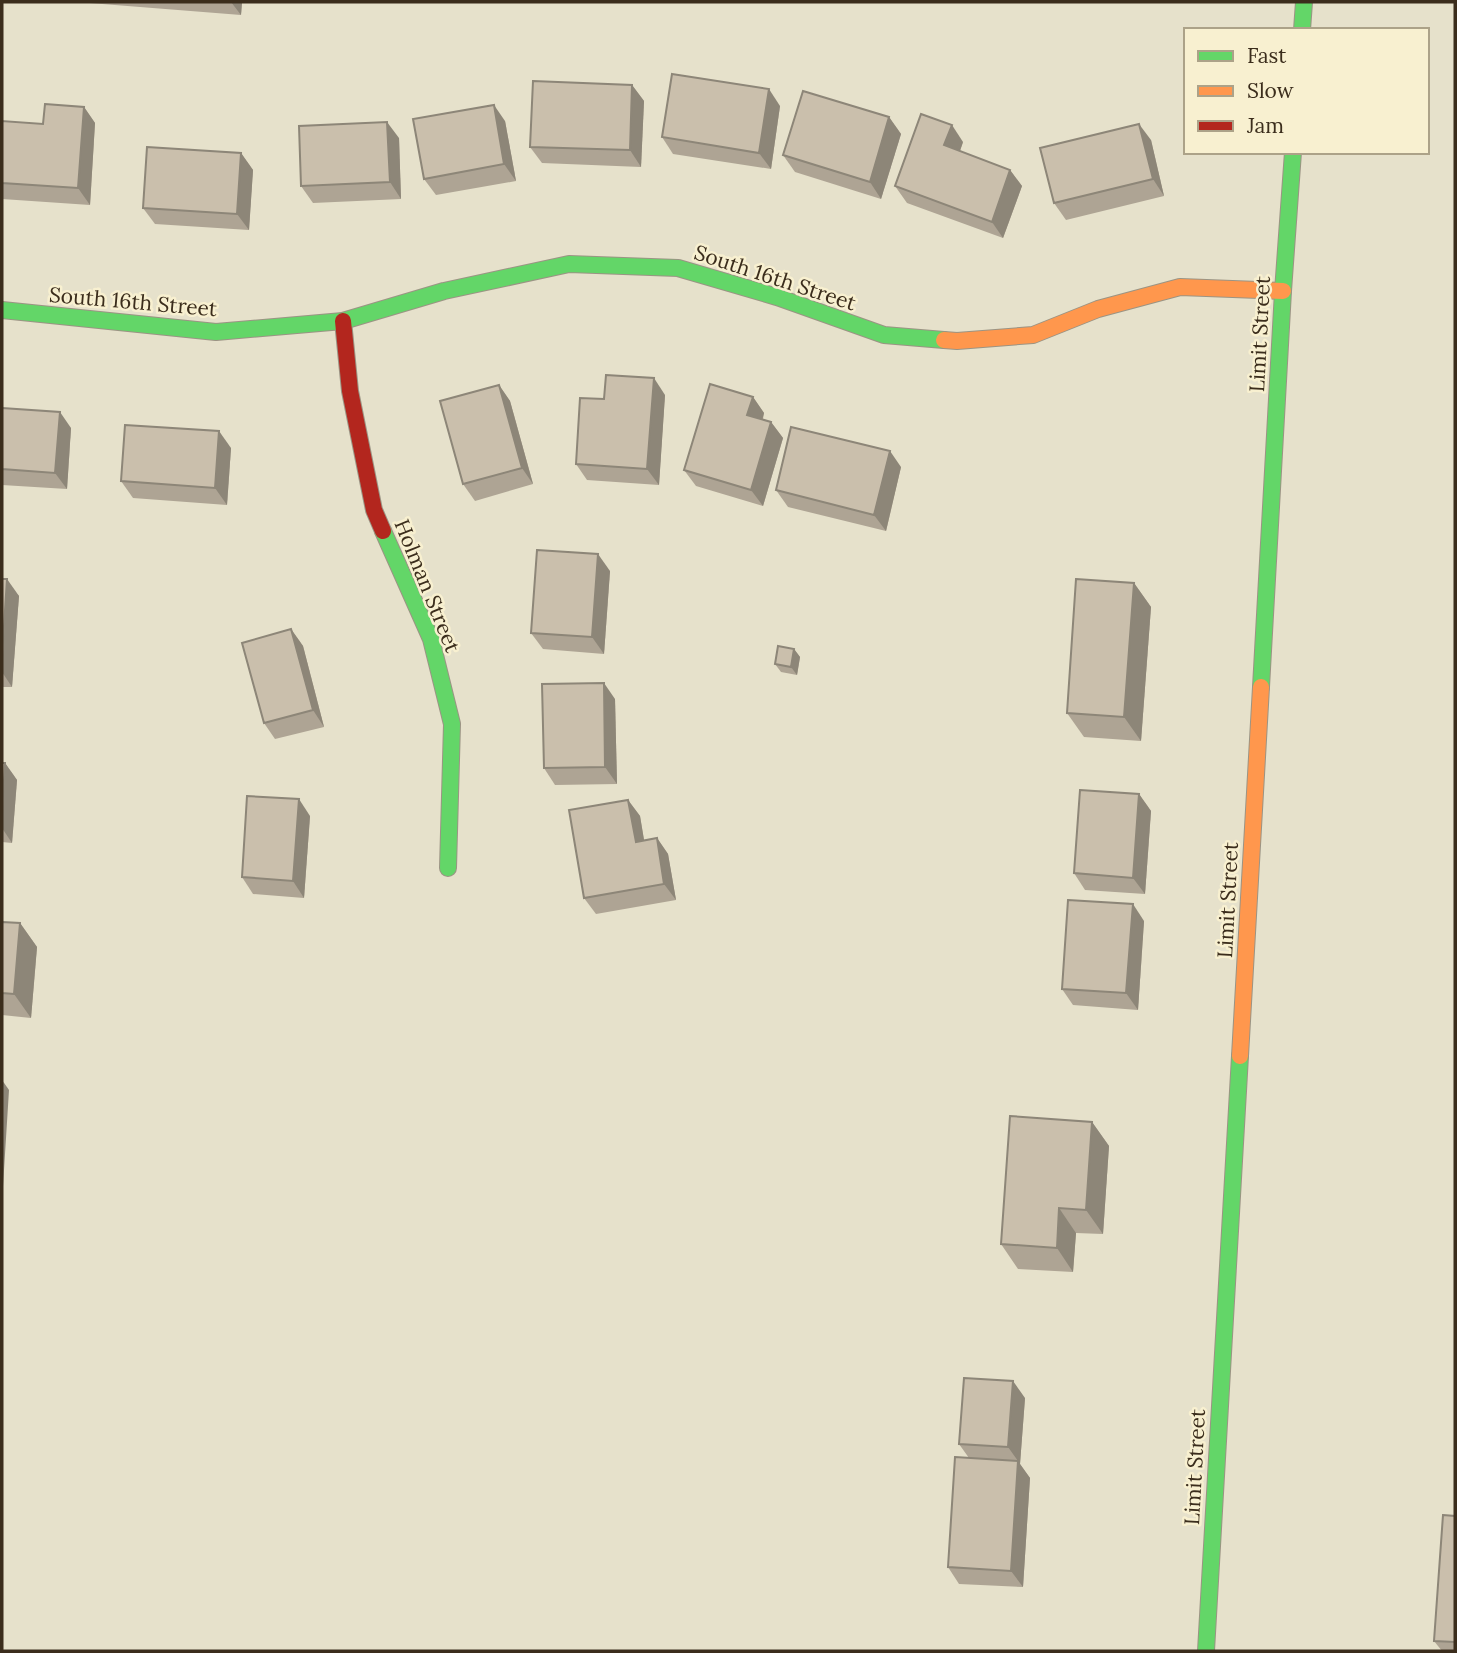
<svg xmlns="http://www.w3.org/2000/svg" width="1457" height="1653" font-family="Lora,serif">
  <style>
    .lines { fill: none; stroke-linecap: round; stroke-linejoin: round }
    .fast-casing { stroke: #9b9484; stroke-width: 18 }
    .slow-casing { stroke: #9b9484; stroke-width: 18 }
    .jam-casing { stroke: #9b9484; stroke-width: 18 }
    .fast { stroke: #63d668; stroke-width: 16 }
    .slow { stroke: #ff974d; stroke-width: 16 }
    .jam { stroke: #b3261e; stroke-width: 16 }
    .wall { fill: #aea494 }
    .shaded-wall { fill: #8d8678 }
    .building { fill: #cabfac; stroke: #8d8678; stroke-width: 2 }
    .labels { text-anchor: middle; stroke-width: 5; stroke-linejoin: round; paint-order: stroke }
    .street-label { font-size: 21px; fill: #3b2d1c; stroke: #f8f0d0 }
  </style>
  <rect width="100%" height="100%" fill="#e6e1cb"/>
  <g class="lines">
    <defs>
      <g id="fast">
        <path d="M1302 30 1304 2"/>
        <path d="M2 310 216 332 343 321 444 291 569 264 678 268 777 297 884 335 944 340"/>
        <path d="M383 531 431 639 452 724 448 868"/>
        <path d="M1261 687 1283 291 1293 152"/>
        <path d="M1206 1651 1240 1056"/>
      </g>
      <g id="slow">
        <path d="M944 340 957 341 1033 335 1098 309 1180 287 1283 291"/>
        <path d="M1240 1056 1261 687"/>
      </g>
      <path id="jam" d="M343 321 350 391 374 510 383 531"/>
    </defs>
    <use href="#fast" class="fast-casing"/>
    <use href="#slow" class="slow-casing"/>
    <use href="#jam" class="jam-casing"/>
    <use href="#fast" class="fast"/>
    <use href="#slow" class="slow"/>
    <use href="#jam" class="jam"/>
  </g>
  <g class="wall">
    <path d="M77 2H242L241 15Z"/>
    <path d="M632 85 644 101 641 167 542 163 530 147Z"/>
    <path d="M780 106 771 169 673 154 662 137Z"/>
    <path d="M84 107 95 123 90 205 2 199V121L43 124Z"/>
    <path d="M889 117 901 134 881 199 795 172 783 155Z"/>
    <path d="M505 121 516 181 436 195 424 179Z"/>
    <path d="M399 138 401 199 313 203 301 186Z"/>
    <path d="M1151 140 1164 196 1066 220 1054 203Z"/>
    <path d="M963 142 960 151 1010 170 1022 186 1003 238 907 203 895 186Z"/>
    <path d="M241 153 253 170 249 230 155 224 143 208Z"/>
    <path d="M499 385 510 401 533 484 475 501 463 484Z"/>
    <path d="M665 395 659 485 587 480 576 464Z"/>
    <path d="M753 397 764 413 763 419 771 422 783 438 763 506 696 486 684 470Z"/>
    <path d="M2 408 71 428 67 489 2 485Z"/>
    <path d="M231 448 227 505 133 498 121 481Z"/>
    <path d="M901 467 886 531 788 507 776 490Z"/>
    <path d="M610 571 604 654 543 649 531 633Z"/>
    <path d="M2 579 19 596 12 687H2Z"/>
    <path d="M1134 583 1151 607 1141 741 1084 737 1067 713Z"/>
    <path d="M291 629 303 646 324 727 275 739 264 723Z"/>
    <path d="M794 649 800 657 797 675 781 672 775 664Z"/>
    <path d="M615 699 617 784 555 785 544 768Z"/>
    <path d="M2 763H5L17 780 12 843 2 842Z"/>
    <path d="M1139 794 1151 811 1145 894 1085 890 1074 873Z"/>
    <path d="M628 800 640 816 644 840 657 838 668 854 676 900 596 914 584 898Z"/>
    <path d="M310 816 304 898 253 894 242 877Z"/>
    <path d="M1144 921 1138 1010 1073 1005 1062 989Z"/>
    <path d="M2 922 20 923 37 947 31 1018 2 1015Z"/>
    <path d="M1092 1122 1109 1146 1103 1234 1076 1233 1073 1272 1018 1269 1001 1244Z"/>
    <path d="M1025 1398 1020 1464 1030 1478 1023 1587 959 1584 948 1567 969 1458 959 1444Z"/>
    <path d="M1455 1516V1651H1442L1434 1641Z"/>
  </g>
  <g class="shaded-wall">
    <path d="M231 2H242L241 15Z"/>
    <path d="M632 85 644 101 641 167 630 150Z"/>
    <path d="M769 89 780 106 771 169 759 153Z"/>
    <path d="M494 105 505 121 516 181 504 164Z"/>
    <path d="M84 107 95 123 90 205 78 188Z"/>
    <path d="M889 117 901 134 881 199 870 182Z"/>
    <path d="M387 122 399 138 401 199 390 182Z"/>
    <path d="M1139 124 1151 140 1164 196 1153 179Z"/>
    <path d="M952 125 963 142 956 162 944 145Z"/>
    <path d="M241 153 253 170 249 230 237 214Z"/>
    <path d="M1010 170 1022 186 1003 238 992 222Z"/>
    <path d="M654 378 665 395 659 485 647 469Z"/>
    <path d="M499 385 510 401 533 484 522 468Z"/>
    <path d="M753 397 764 413 759 432 747 415Z"/>
    <path d="M60 412 71 428 67 489 55 473Z"/>
    <path d="M771 422 783 438 763 506 751 490Z"/>
    <path d="M219 431 231 448 227 505 215 488Z"/>
    <path d="M890 451 901 467 886 531 874 515Z"/>
    <path d="M598 554 610 571 604 654 592 637Z"/>
    <path d="M7 579 19 596 12 687 2 672Z"/>
    <path d="M1134 583 1151 607 1141 741 1124 717Z"/>
    <path d="M291 629 303 646 324 727 313 710Z"/>
    <path d="M794 649 800 657 797 675 791 667Z"/>
    <path d="M604 683 615 699 617 784 605 767Z"/>
    <path d="M5 763 17 780 12 843 2 828Z"/>
    <path d="M1139 794 1151 811 1145 894 1133 878Z"/>
    <path d="M299 799 310 816 304 898 293 881Z"/>
    <path d="M628 800 640 816 647 858 636 842Z"/>
    <path d="M657 838 668 854 676 900 664 884Z"/>
    <path d="M1133 904 1144 921 1138 1010 1126 993Z"/>
    <path d="M20 923 37 947 31 1018 14 994Z"/>
    <path d="M2 1080 9 1090 3 1186 2 1185Z"/>
    <path d="M1092 1122 1109 1146 1103 1234 1086 1210Z"/>
    <path d="M1059 1208 1076 1233 1073 1272 1057 1248Z"/>
    <path d="M1013 1381 1025 1398 1020 1464 1030 1478 1023 1587 1011 1571 1018 1461 1008 1447Z"/>
  </g>
  <g class="building">
    <path d="M672 74 769 89 759 153 662 137Z"/>
    <path d="M533 81 632 85 630 150 530 147Z"/>
    <path d="M803 91 889 117 870 182 783 155Z"/>
    <path d="M45 104 84 107 78 188 2 183V121L43 124Z"/>
    <path d="M494 105 504 164 424 179 413 119Z"/>
    <path d="M921 114 952 125 944 145 1010 170 992 222 895 186Z"/>
    <path d="M387 122 390 182 301 186 299 126Z"/>
    <path d="M1139 124 1153 179 1054 203 1040 148Z"/>
    <path d="M147 147 241 153 237 214 143 208Z"/>
    <path d="M606 375 654 378 647 469 576 464 580 398 604 399Z"/>
    <path d="M710 384 753 397 747 415 771 422 751 490 684 470Z"/>
    <path d="M499 385 522 468 463 484 440 401Z"/>
    <path d="M2 408 60 412 55 473 2 469Z"/>
    <path d="M125 425 219 431 215 488 121 481Z"/>
    <path d="M791 427 890 451 874 515 776 490Z"/>
    <path d="M537 550 598 554 592 637 531 633Z"/>
    <path d="M2 579H7L2 657Z"/>
    <path d="M1076 579 1134 583 1124 717 1067 713Z"/>
    <path d="M291 629 313 710 264 723 242 643Z"/>
    <path d="M778 646 794 649 791 667 775 664Z"/>
    <path d="M604 683 605 767 544 768 542 684Z"/>
    <path d="M2 763H5L2 813Z"/>
    <path d="M1080 790 1139 794 1133 878 1074 873Z"/>
    <path d="M247 796 299 799 293 881 242 877Z"/>
    <path d="M628 800 636 842 657 838 664 884 584 898 569 810Z"/>
    <path d="M1068 900 1133 904 1126 993 1062 989Z"/>
    <path d="M2 922 20 923 14 994 2 993Z"/>
    <path d="M1010 1116 1092 1122 1086 1210 1059 1208 1057 1248 1001 1244Z"/>
    <path d="M964 1378 1013 1381 1008 1447 959 1444Z"/>
    <path d="M955 1457 1018 1461 1011 1571 948 1567Z"/>
    <path d="M1443 1515 1455 1516V1642L1434 1641Z"/>
  </g>
  <g class="labels">
    <g class="street-label">
      <text transform="translate(775 278) rotate(18)" y="7">South 16th Street</text>
      <text transform="translate(133 302) rotate(5)" y="7">South 16th Street</text>
      <text transform="translate(1260 334) rotate(-87)" y="7">Limit Street</text>
      <text transform="translate(427 586) rotate(68)" y="7">Holman Street</text>
      <text transform="translate(1228 900) rotate(-87)" y="7">Limit Street</text>
      <text transform="translate(1195 1467) rotate(-87)" y="7">Limit Street</text>
    </g>
  </g>
  <rect width="1457" height="1653" fill="none" stroke="#3b2d1c" stroke-width="7"/>
  <rect x="1184" y="28" width="245" height="126" fill="#f8f0d0" stroke="#aca288" stroke-width="2"/>
  <rect x="1198" y="51" width="35" height="10" fill="#63d668" stroke="#aca288" stroke-width="2"/>
  <text x="1247" y="63" font-size="21" fill="#3b2d1c">Fast</text>
  <rect x="1198" y="86" width="35" height="10" fill="#ff974d" stroke="#aca288" stroke-width="2"/>
  <text x="1247" y="98" font-size="21" fill="#3b2d1c">Slow</text>
  <rect x="1198" y="121" width="35" height="10" fill="#b3261e" stroke="#aca288" stroke-width="2"/>
  <text x="1247" y="133" font-size="21" fill="#3b2d1c">Jam</text>
</svg>
